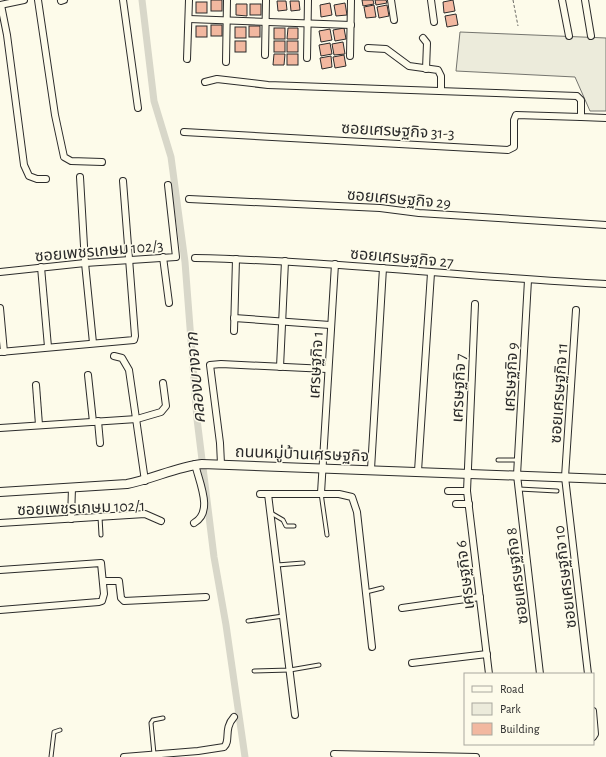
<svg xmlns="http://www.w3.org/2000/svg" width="606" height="757" font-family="'Alegreya Sans','Noto Sans Thai',sans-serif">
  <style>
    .green { fill: #ecebdb; stroke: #74746e }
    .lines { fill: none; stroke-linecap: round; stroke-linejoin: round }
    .canal { stroke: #d8d7c9; stroke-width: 7 }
    .building { fill: #f2b8a0; stroke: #2b2b2b }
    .lane-casing { stroke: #2b2b2b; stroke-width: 5 }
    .street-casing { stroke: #2b2b2b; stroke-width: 8 }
    .secondary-casing { stroke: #2b2b2b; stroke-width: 10 }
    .path { stroke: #6a6964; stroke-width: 1; stroke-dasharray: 3 2; stroke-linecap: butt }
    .lane { stroke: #fdfbea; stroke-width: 3 }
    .street { stroke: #fdfbea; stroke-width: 6 }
    .secondary { stroke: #fdfbea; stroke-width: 8 }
    .labels { text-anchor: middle; stroke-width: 3; stroke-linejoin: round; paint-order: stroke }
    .street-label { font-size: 16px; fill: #2b2b2b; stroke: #fdfbea }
    .water-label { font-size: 17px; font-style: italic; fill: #2b2b2b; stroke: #fdfbea }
  </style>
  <rect width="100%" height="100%" fill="#fdfbea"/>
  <path class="green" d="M460 32 606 38V111H590L575 77 456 71Z"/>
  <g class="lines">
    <path class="canal" d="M142 0 154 101 171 157 185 262 197 419 214 557 226 625 245 757"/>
  </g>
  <g class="building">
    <rect x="211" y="0" width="11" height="11"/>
    <path d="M362 0H373L374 4 363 6Z"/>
    <path d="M375 0H386L387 3 376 5Z"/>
    <path d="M453 0 455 11 444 13 443 2Z"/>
    <path d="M277 1H286L287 10 278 11Z"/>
    <path d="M290 1H299L300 10 291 11Z"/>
    <rect x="196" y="2" width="11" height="11"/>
    <path d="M330 3 332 15 321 17 320 5Z"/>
    <path d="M345 3 347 15 336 16 334 5Z"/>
    <path d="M236 4H247V16L236 15Z"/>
    <rect x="250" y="4" width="11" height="11"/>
    <path d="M374 5 376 17 366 18 364 7Z"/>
    <path d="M387 5 389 16 379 18 377 7Z"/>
    <path d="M456 14 458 25 447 27 445 16Z"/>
    <rect x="211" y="25" width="11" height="11"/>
    <rect x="196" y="26" width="11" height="11"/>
    <rect x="249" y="26" width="11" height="11"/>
    <rect x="235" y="27" width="11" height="11"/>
    <rect x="274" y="28" width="11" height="11"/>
    <path d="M288 28H298V39H287Z"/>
    <path d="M344 28 346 39 335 41 333 30Z"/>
    <path d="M330 29 332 40 321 42 319 31Z"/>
    <rect x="235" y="41" width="11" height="11"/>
    <rect x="274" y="41" width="11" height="11"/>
    <rect x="287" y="41" width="11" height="11"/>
    <path d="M343 42 345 54 334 55 332 44Z"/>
    <path d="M330 43 332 54 321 56 319 45Z"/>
    <path d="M274 54H285L284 65H273Z"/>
    <rect x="287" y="54" width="11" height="11"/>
    <path d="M344 55 346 66 335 68 333 57Z"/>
    <path d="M331 56 332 67 322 69 320 58Z"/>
  </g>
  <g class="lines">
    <defs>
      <g id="lane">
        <path d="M498 460H518"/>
        <path d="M519 489 557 491"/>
        <path d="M321 493 327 535"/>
        <path d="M271 513 283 520 286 526H294"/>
        <path d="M100 517 101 535"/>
        <path d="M277 565 303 563"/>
        <path d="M366 592 382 588"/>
        <path d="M248 621 283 616"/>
        <path d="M254 671 290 670 319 665"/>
        <path d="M154 754 151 723 153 720 163 718"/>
        <path d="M51 757 54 732 60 730"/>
      </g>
      <g id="street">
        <path d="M38 0 55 115 64 157 71 161 102 162"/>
        <path d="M123 0 138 108"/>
        <path d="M391 0 394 20"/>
        <path d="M431 0 434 22"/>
        <path d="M562 0 569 36"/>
        <path d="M585 0 591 36"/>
        <path d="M61 1 64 0"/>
        <path d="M0 5 24 0"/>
        <path d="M1 5 7 35 24 165 29 176 37 179H46"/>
        <path d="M189 19 351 25"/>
        <path d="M423 38 427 43 426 69"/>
        <path d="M368 48 386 49 409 66 438 70 441 76V91"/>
        <path d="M265 55 266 0"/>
        <path d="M350 56 351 0"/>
        <path d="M307 58 308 0"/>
        <path d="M187 59 189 0"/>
        <path d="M226 62 227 0"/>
        <path d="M205 82 217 79 268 85 577 96 581 100V117L606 118"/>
        <path d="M184 132 508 150 514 147V120L516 115 581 117"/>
        <path d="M80 177 85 263 93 343"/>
        <path d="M189 199 380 208 419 213 606 225"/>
        <path d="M163 257 169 303"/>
        <path d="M195 258C332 261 469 277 606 284"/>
        <path d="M41 267 48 347"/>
        <path d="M0 272 85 263 176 257 168 185"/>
        <path d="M528 280 517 475 540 674"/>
        <path d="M475 304 467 491 489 674"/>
        <path d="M0 308 4 352"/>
        <path d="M576 310 565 477 588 674"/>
        <path d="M234 318 330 325"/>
        <path d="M234 331 236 259"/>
        <path d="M0 352 134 340 135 336 123 181"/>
        <path d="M114 356 122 358 129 370 145 481"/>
        <path d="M280 367 285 261"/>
        <path d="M88 375 93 422"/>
        <path d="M36 385 39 425"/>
        <path d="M98 421 100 443"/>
        <path d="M0 428 137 419 161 412 166 406 163 383"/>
        <path d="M221 464 220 443 210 365 221 364 327 369"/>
        <path d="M371 469 383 268"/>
        <path d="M418 471 431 273"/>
        <path d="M448 491H467"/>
        <path d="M321 493 335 264"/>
        <path d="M260 494H268L295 715"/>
        <path d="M268 494H339L352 497 357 512 372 647"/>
        <path d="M456 504H469"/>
        <path d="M71 519 72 488"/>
        <path d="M0 523 145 514 161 521"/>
        <path d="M194 523C214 512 199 482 195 464"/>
        <path d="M0 570 101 563 104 594 102 601 99 602 0 610"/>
        <path d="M103 581H119L121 598 124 601 206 597"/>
        <path d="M402 608 480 597"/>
        <path d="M412 663 487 654"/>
        <path d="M593 711 595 734 593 737"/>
        <path d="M334 754 476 757"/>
        <path d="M124 757 198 751 224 747C231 741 223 729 234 717"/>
      </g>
      <path id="secondary" d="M0 492 127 484C153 479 176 467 202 464L606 479"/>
    </defs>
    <use href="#lane" class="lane-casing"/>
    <use href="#street" class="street-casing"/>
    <use href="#secondary" class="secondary-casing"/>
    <path class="path" d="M513 0 518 26"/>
    <use href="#lane" class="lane"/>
    <use href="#street" class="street"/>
    <use href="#secondary" class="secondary"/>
  </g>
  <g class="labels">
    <g class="street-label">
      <text transform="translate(398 130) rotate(3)" y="6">ซอยเศรษฐกิจ 31-3</text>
      <text transform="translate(399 198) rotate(5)" y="6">ซอยเศรษฐกิจ 29</text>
      <text transform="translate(99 250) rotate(-5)" y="6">ซอยเพชรเกษม 102/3</text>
      <text transform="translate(402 257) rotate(5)" y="6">ซอยเศรษฐกิจ 27</text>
      <text transform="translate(315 365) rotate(-87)" y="6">เศรษฐกิจ 1</text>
      <text transform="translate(510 377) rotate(-87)" y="6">เศรษฐกิจ 9</text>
      <text transform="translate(458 388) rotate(-87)" y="6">เศรษฐกิจ 7</text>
      <text transform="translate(558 393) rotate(-86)" y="6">ซอยเศรษฐกิจ 11</text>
      <text transform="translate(302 453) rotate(2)" y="6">ถนนหมู่บ้านเศรษฐกิจ</text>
      <text transform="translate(81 507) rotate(-2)" y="6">ซอยเพชรเกษม 102/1</text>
      <text transform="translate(464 575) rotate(-97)" y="6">เศรษฐกิจ 6</text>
      <text transform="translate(516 576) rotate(-97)" y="6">ซอยเศรษฐกิจ 8</text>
      <text transform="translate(564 577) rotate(-97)" y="6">ซอยเศรษฐกิจ 10</text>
    </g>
    <g class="water-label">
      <text transform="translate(195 378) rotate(-95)" y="6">คลองบางจาก</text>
    </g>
  </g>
  <rect x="464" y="673" width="130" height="72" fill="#fdfbea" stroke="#a9a89e"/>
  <rect x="472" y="686" width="20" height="6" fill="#fdfbea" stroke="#a9a89e"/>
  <text x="500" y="693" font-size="12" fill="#2b2b2b">Road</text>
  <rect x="472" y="703" width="20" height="12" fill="#ecebdb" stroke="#a9a89e"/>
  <text x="500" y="713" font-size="12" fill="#2b2b2b">Park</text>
  <rect x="472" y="723" width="20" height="12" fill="#f2b8a0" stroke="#a9a89e"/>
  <text x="500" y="733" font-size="12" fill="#2b2b2b">Building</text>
</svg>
